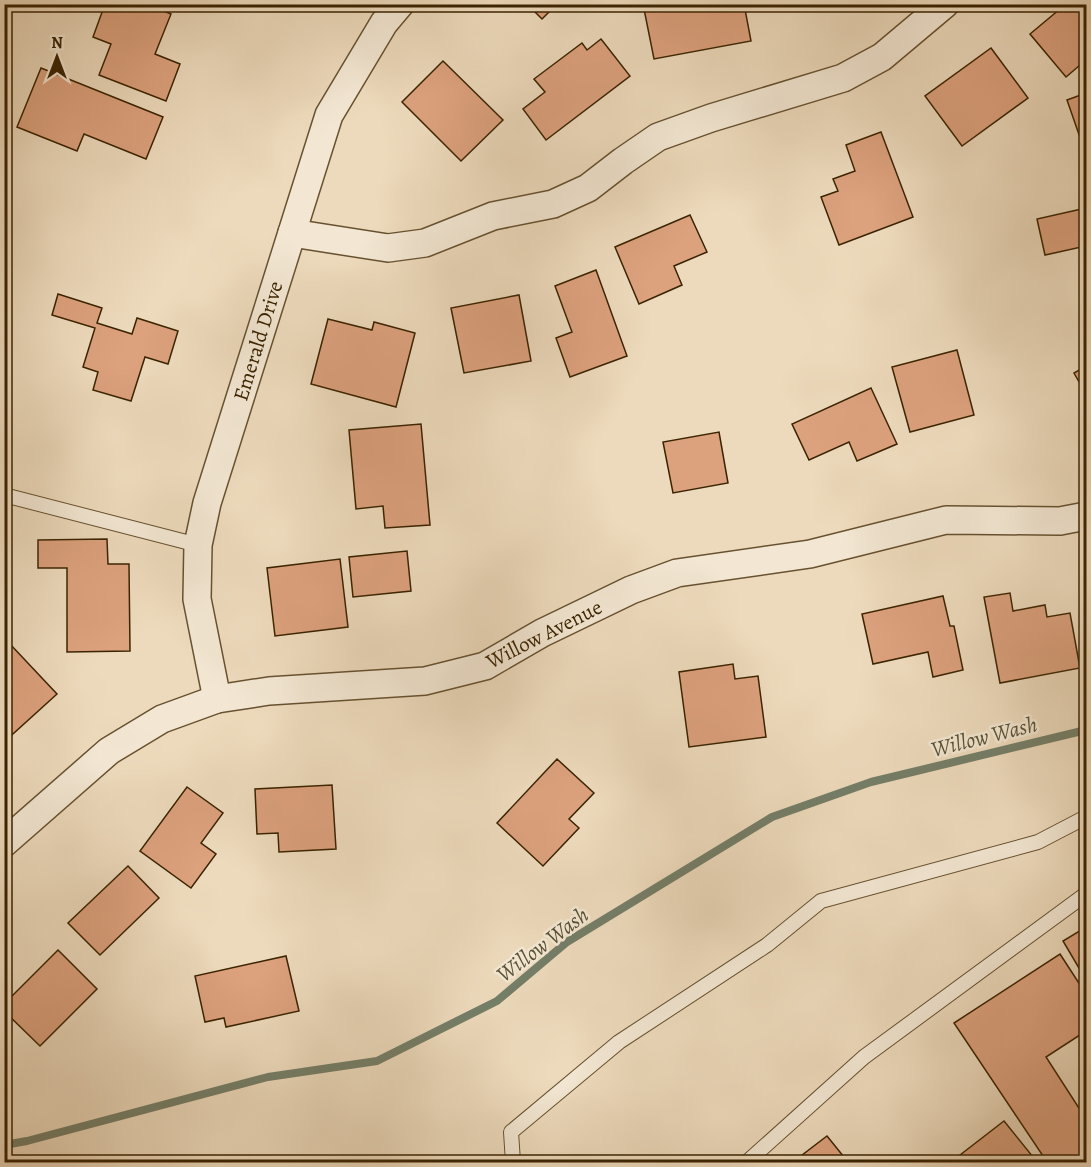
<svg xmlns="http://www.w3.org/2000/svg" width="1091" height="1167" font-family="Alegreya,serif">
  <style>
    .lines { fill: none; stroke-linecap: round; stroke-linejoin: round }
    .stream { stroke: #747e68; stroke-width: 8 }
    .building { fill: #dca17d; stroke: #3a2301; stroke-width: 1.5 }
    .lane-casing { stroke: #675130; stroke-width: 16 }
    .street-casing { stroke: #675130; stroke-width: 30 }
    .lane { stroke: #f3e7d3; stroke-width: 14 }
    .street { stroke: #f3e7d3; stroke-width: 27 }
    .labels { text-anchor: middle; stroke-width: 5; stroke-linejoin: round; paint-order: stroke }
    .street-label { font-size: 21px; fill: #3a2301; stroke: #f3e7d3 }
    .water-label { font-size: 22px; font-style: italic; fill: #575135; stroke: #f3e7d3 }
  </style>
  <rect width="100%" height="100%" fill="#eddabc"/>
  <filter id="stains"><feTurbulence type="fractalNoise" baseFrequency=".00333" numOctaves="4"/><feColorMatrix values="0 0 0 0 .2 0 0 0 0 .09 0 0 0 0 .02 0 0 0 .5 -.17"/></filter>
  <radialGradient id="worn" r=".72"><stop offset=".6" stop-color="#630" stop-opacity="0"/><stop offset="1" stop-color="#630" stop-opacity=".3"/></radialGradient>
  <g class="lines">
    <path class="stream" d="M4 1145 27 1141 268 1077 377 1061 497 1001 567 942 772 817 871 782 1086 730"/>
  </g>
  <g class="building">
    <path d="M105 4H147L171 14 155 54 180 64 166 101 99 75 111 44 93 37Z"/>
    <path d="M527 4H557L542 19Z"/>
    <path d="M669 4H744L751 41 654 59 644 9Z"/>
    <path d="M1066 4H1086V60L1066 77 1030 34Z"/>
    <path d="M601 39 630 76 546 140 523 109 545 92 534 79 582 43 587 50Z"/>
    <path d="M991 48 1028 98 962 146 925 96Z"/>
    <path d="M443 61 503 120 461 161 402 102Z"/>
    <path d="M41 68 163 117 146 159 84 134 77 151 17 127Z"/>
    <path d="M1086 93V148L1084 149 1067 100Z"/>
    <path d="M881 132 913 217 839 245 821 197 838 191 833 179 855 171 846 145Z"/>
    <path d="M1086 208V246L1045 255 1037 219Z"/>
    <path d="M690 215 707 252 674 266 682 285 639 304 615 247Z"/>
    <path d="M596 270 627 356 570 377 556 338 572 332 555 286Z"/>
    <path d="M58 294 102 308 97 323 132 334 137 318 178 331 168 364 145 357 131 401 93 390 98 372 83 367 95 328 52 315Z"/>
    <path d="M519 295 531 361 464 373 451 308Z"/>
    <path d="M328 319 372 330 374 322 415 333 396 407 311 384Z"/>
    <path d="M957 350 974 415 910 432 892 367Z"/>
    <path d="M1086 366V394L1074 373Z"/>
    <path d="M871 388 897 444 857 461 849 442 809 460 792 424Z"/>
    <path d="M421 424 430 525 385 528 383 506 356 509 349 430Z"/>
    <path d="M719 432 728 483 673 493 663 442Z"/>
    <path d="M107 539 108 564H129L130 651 67 652V568H38V540Z"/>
    <path d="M407 551 411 591 353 597 349 557Z"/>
    <path d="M340 559 348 627 275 636 267 568Z"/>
    <path d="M1010 593 1013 611 1045 605 1047 617 1070 613 1080 668 1000 683 984 597Z"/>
    <path d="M943 596 950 626H954L963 670 933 677 928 652 873 664 862 614Z"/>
    <path d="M9 643 57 694 4 742V646Z"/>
    <path d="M733 664 735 679 758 676 766 737 689 747 679 672Z"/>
    <path d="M557 759 594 793 569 819 579 828 543 866 497 823Z"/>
    <path d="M332 785 336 849 279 852 278 833 257 834 255 789Z"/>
    <path d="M187 787 223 813 201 843 216 854 191 888 140 851Z"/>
    <path d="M128 866 159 898 100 955 68 923Z"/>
    <path d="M1086 927V980L1063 941Z"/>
    <path d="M58 950 97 989 40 1046 4 1011V1004Z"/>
    <path d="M1060 954 1086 994V1031L1046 1057 1086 1119V1162H1047L954 1023Z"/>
    <path d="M286 956 299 1011 226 1027 224 1018 205 1022 195 976Z"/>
    <path d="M1004 1121 1037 1162H951Z"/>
    <path d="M827 1136 848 1162H793Z"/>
  </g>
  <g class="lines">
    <defs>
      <g id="lane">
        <path d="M4 495 198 545"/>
        <path d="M513 1162 511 1132 619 1042 767 945 821 901 1038 842 1086 817"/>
        <path d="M747 1162 864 1057 1086 894"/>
      </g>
      <g id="street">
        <path d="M292 233 388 248 425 243 493 216 553 204 588 188 623 161 658 137 711 118 843 78 882 57 945 4"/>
        <path d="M217 699 197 599 198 545 207 503 329 115 384 23 400 4"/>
        <path d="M4 843 109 751 162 719 217 699 269 691 425 681 485 666 542 633 631 590 677 573 810 554 946 520 1060 521 1086 516"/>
      </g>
    </defs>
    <use href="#lane" class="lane-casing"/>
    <use href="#street" class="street-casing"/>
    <use href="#lane" class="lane"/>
    <use href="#street" class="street"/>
  </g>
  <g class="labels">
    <g class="street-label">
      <text transform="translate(258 341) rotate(-73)" y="7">Emerald Drive</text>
      <text transform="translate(544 634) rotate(-27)" y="7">Willow Avenue</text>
    </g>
    <g class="water-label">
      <text transform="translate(984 736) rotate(-14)" y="8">Willow Wash</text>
      <text transform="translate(542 944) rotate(-37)" y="8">Willow Wash</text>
    </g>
  </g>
  <rect width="1091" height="1167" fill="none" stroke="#eddabc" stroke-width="24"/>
  <rect x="6" y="6" width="1079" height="1155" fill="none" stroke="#3a2301" stroke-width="3"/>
  <rect x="12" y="12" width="1067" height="1143" fill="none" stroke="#3a2301" stroke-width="1.5"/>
  <g transform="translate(57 57)" stroke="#f3e7d3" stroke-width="4.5" paint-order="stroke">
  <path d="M0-4.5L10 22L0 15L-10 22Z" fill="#3a2301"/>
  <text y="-9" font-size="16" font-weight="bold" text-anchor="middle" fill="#3a2301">N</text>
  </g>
  <rect width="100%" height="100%" filter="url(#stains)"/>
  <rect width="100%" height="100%" fill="url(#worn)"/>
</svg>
